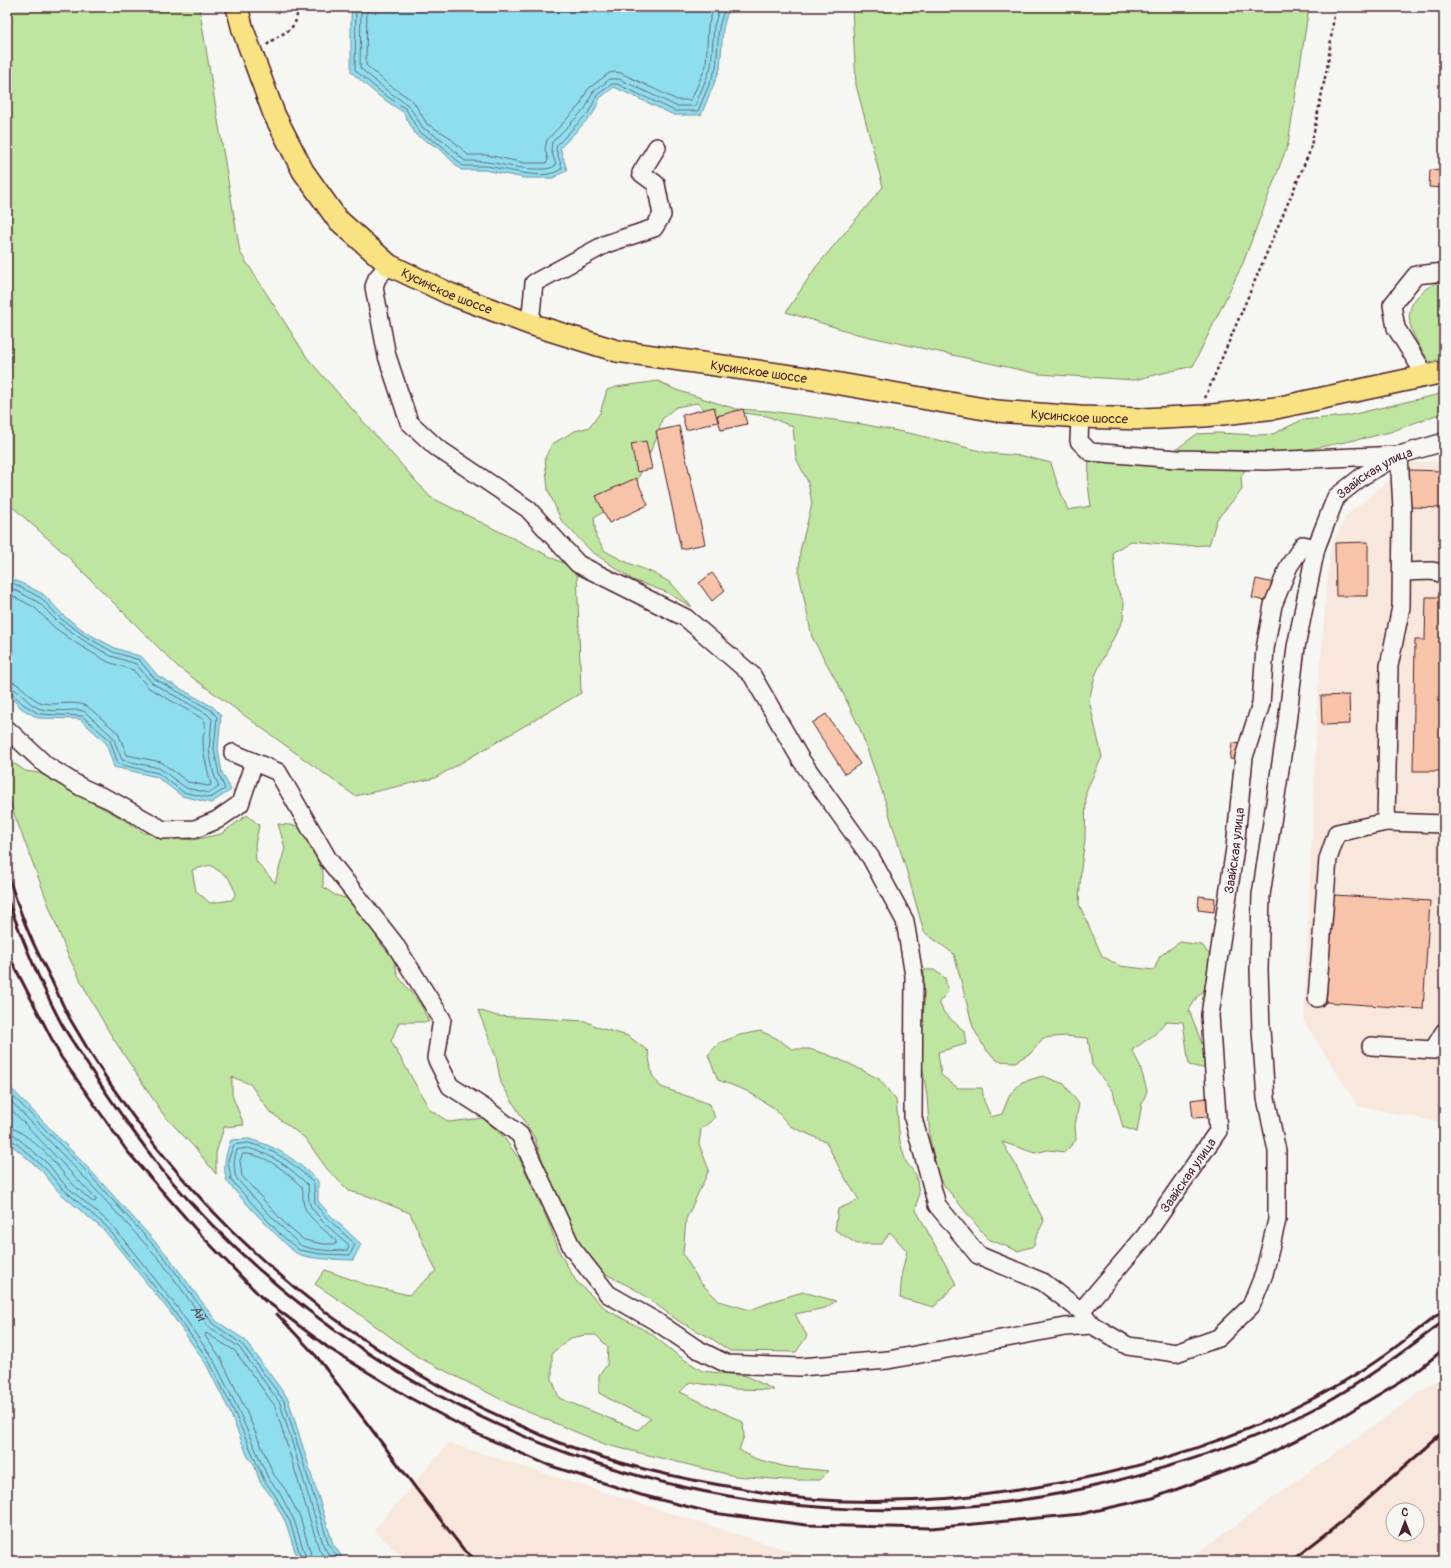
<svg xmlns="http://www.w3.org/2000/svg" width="1451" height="1568" font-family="Pangolin,sans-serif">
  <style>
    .built { fill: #f7e7dc; fill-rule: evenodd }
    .green { fill: #bfe6a0; stroke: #848266; fill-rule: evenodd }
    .water { fill: #8fdeee; stroke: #7392a0 }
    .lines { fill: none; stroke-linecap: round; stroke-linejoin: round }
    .shore { stroke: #666b79; stroke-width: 1 }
    .building { fill: #f8c4a9; stroke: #4a1f2b }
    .minor-casing { stroke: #4a1f2b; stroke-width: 20 }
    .major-casing { stroke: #4a1f2b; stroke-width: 24 }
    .path { stroke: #4a1f2b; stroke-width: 2.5; stroke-dasharray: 3 3; stroke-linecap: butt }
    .minor { stroke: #f6f6f2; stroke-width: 17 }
    .major { stroke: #f8e281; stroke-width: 21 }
    .rail { stroke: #4a1f2b; stroke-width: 3 }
    .labels { text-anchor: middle; stroke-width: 4; stroke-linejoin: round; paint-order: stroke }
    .street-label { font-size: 13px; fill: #4a1f2b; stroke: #f6f6f2 }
    .water-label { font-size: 14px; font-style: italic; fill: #5b4f5c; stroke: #f6f6f2 }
  </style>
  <rect width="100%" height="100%" fill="#f6f6f2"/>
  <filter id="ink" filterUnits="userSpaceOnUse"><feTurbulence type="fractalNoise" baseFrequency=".025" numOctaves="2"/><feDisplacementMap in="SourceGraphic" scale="8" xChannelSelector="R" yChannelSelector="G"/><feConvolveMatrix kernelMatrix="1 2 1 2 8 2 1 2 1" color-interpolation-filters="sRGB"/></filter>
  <g filter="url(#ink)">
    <g class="built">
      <path d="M1444 461V1123L1358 1106 1304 1021 1318 692 1330 549 1346 516 1410 463Z"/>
      <path d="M1444 1375V1561H1186ZM1393 1510H1417V1534H1393Z"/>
      <path d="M449 1443 821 1561H406L374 1530Z"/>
    </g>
    <g class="green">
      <path d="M7 7H199L240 252 308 359 430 497 577 570 581 693 435 778 355 796 178 667 64 553 7 502Z"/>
      <path d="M852 7H1309L1288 144 1243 263 1193 366 1134 380 1039 374 857 334 786 312 816 267 883 187 856 85Z"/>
      <path d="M1444 281V358L1430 362C1417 343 1398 317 1418 296 1426 288 1433 283 1444 281Z"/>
      <path d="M658 381 676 390 736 409 770 411 862 424 918 435 988 453 1023 456 1051 463 1057 483 1068 510 1091 506 1088 485 1089 459 1174 451 1197 434 1218 433 1257 435 1273 434 1302 420 1346 416 1444 393V412L1390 432 1370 437 1310 449 1256 455 1241 476 1242 490 1217 519 1209 545 1184 546 1131 541 1113 552 1116 586 1124 603 1123 620 1103 658 1095 676 1089 700 1102 757 1086 791 1085 840 1081 868 1079 904 1102 956 1120 966 1154 970 1160 956 1180 942 1202 945 1220 969 1209 986 1197 997 1189 1010 1212 1070 1189 1065 1183 1022 1166 1021 1155 1034 1132 1050 1140 1066 1147 1091 1142 1103 1137 1132 1123 1127 1113 1092 1092 1065 1088 1038 1065 1036 1043 1038 1031 1053 1015 1062 998 1061 985 1049 973 1027 954 954 924 932 907 872 883 794 860 729 843 693 812 637 799 574 800 551 812 504 808 482 796 458 793 427 767 416 743 413 712 416 697 403 676 407 662 419 657 437 637 481 610 509 594 517 596 537 605 551 626 562 653 573 671 583 692 607 666 592 633 580 591 551 561 520 548 490 545 458 552 444 575 431 590 427 600 413 607 390 616 387Z"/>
      <path d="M15 764 25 771 39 773 57 781 74 793 116 815 144 833 193 840 221 834 247 815 259 825 255 845 256 861 275 883 285 848 278 824 300 826 323 872V887L335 895 358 902 382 946 393 957 398 976 421 1005 429 1022H399L391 1041 430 1110 449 1122 483 1118 502 1135 520 1160 547 1219 561 1255 576 1281 607 1310 650 1333 676 1354 702 1371 747 1376 774 1390 733 1389 690 1382 680 1392 743 1422 744 1436 739 1450 756 1459 787 1467 829 1471 820 1480H787L735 1476 607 1445 514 1406 418 1357 351 1308 315 1284 325 1270 370 1286 409 1295 436 1271 410 1213 368 1196 349 1191 327 1169 305 1138 269 1111 250 1084 232 1077V1095L244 1125 224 1127 216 1153V1174L196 1149 163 1114 111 1035 89 997 67 953 13 811 7 791V767ZM210 865 228 877 236 893 232 900 210 903 196 891 192 870ZM585 1335H596L608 1347 607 1365 599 1375V1393L620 1405 651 1418 638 1430 559 1398 552 1379V1353L571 1338Z"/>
      <path d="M924 970H934L945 978 948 992 939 1002 944 1013 964 1031 966 1044 938 1052 941 1075 958 1088H982L984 1101 991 1117 1002 1114 1010 1094 1022 1082 1043 1076 1064 1084 1079 1104 1075 1125 1076 1140 1065 1152 1048 1150 1035 1153 1002 1142 1014 1162 1044 1221 1036 1237 1034 1246 1018 1251 988 1239 939 1179 930 1140 927 1096 921 1058 924 1002Z"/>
      <path d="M478 1010 497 1016 585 1021 600 1028 628 1036 648 1051 652 1075 661 1087 710 1104 715 1118 701 1129 699 1144 709 1170 686 1219 683 1254 700 1282 719 1301 750 1310 779 1299 803 1292 836 1301 825 1308 795 1314 807 1336 796 1352 730 1351 711 1338 680 1322 638 1291 602 1272 567 1230 534 1137 501 1083 496 1057Z"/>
      <path d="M760 1031 776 1038 792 1049H809L826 1054 850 1064 879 1079 896 1100 900 1142 906 1162 916 1175 919 1193 916 1210 956 1284 934 1307 900 1298 902 1272 907 1251 890 1232 882 1244H857L835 1230 838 1209 859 1200 842 1173 826 1142 790 1126 774 1108 747 1091 718 1080 708 1055 719 1043 740 1035Z"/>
    </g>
    <g class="water">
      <path d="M352 7H729L723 28 720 69 701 115H674L614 87 600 98 593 114 560 148 567 170 553 178H524L485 170H461L439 148 416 135 403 112 379 96 351 72V17Z"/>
      <path d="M7 576 43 594 64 616 87 633 115 648 142 657 158 676 213 707 221 715 218 749 222 773 231 790 211 803 182 796 157 777 114 767 106 743 80 719 38 718 21 708 7 694Z"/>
      <path d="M7 1084 91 1171 168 1256 216 1321 245 1340 288 1399 333 1544 345 1561H298L286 1523 272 1497 260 1482 254 1464 248 1457 229 1410 206 1364 170 1312 104 1230 74 1205 58 1191 42 1171 7 1141Z"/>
      <path d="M249 1139C281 1148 294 1159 318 1181V1201L330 1215 361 1244 353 1260C336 1259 313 1260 298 1254 291 1252 230 1187 227 1181 222 1167 226 1154 231 1140Z"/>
    </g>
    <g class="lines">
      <g class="shore">
        <path d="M356 7 355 70 382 93 406 109 419 132 441 145 463 166C470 166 478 166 485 166 505 168 546 183 562 168L556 149 557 145 589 112 597 95 612 84H617L675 111H698L716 68 719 27 725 7"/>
        <path d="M361 7 360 68 385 89 409 106 423 128 444 141 465 161C472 161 480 161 487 162 501 164 546 175 556 165L551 150 552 142 585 109 593 92 610 79H619L676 106H695L711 67 714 26 720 7"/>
        <path d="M367 7 366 65 388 84 413 101 427 124 448 136 468 155H487L525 163H546L548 160 545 149 547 140 580 105 588 89 609 73 615 72 621 73 677 100H691L706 66 708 26 714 7"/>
        <path d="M7 580 41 598 61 619 85 636 113 652 139 660 155 679 211 710 217 717 214 750 219 774 225 789 210 798 183 792 158 773 118 764 110 740 82 716 39 714 23 704 11 693 7 692"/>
        <path d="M7 586 38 602 59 623 83 640 111 656 136 664 152 683 207 714 212 719 209 750 214 775 219 787 209 793 186 788 159 768 122 760 113 737 85 712 80 710C69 710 52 712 41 709 28 706 20 688 7 687"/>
        <path d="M7 593 34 607 55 628 79 645 108 662 133 670 149 688 203 719C208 724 203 733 203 740 203 756 208 770 211 785L208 786 188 782 161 762 127 755 118 733 87 706C73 700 57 706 43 703 29 700 22 681 7 681"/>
        <path d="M7 1090 88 1173 165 1258 213 1324 242 1344 284 1401 329 1545 340 1561"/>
        <path id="s1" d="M7 1097 84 1177 161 1261 209 1327 239 1347 280 1403 324 1547 333 1561"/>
        <path d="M7 1105 96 1199V1201L93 1202C85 1195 77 1189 70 1181 64 1175 60 1168 54 1162 46 1152 19 1127 7 1127"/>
        <path d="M7 1133 13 1134 48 1164 65 1185 111 1224 177 1307 213 1359 237 1407 268 1478 279 1492 294 1520 307 1561"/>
        <path d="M7 1138 10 1139 17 1144 45 1168 62 1188 107 1227 173 1310 209 1361 233 1409 264 1480 275 1495 290 1522 302 1561"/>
        <path d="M249 1143C277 1151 292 1162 314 1183L315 1204 327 1218 355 1244 350 1255 321 1254 299 1250 280 1234 231 1180 228 1160 234 1145Z"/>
        <path d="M248 1148C274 1155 289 1167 308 1185L309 1202 311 1207 323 1222 349 1245 348 1250C337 1252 312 1250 302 1246 296 1243 238 1182 236 1177 233 1167 234 1159 237 1150Z"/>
        <path d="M243 1154C266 1153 287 1173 302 1187 304 1193 302 1200 304 1206 309 1219 326 1231 336 1241V1244H323L304 1240 288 1227 242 1176 240 1161Z"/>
        <path d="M313 1561 300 1517 285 1489 274 1475 243 1404 220 1357 205 1336 206 1333 235 1351 275 1406 319 1549 326 1561"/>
      </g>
    </g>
    <g class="building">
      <path d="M1430 170 1444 171V188L1429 187Z"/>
      <path d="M714 407 718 422 686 430 682 415Z"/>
      <path d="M743 409 747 424 721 430 717 416Z"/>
      <path d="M679 426 705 544 681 549 656 431Z"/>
      <path d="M646 441 652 469 637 472 631 444Z"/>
      <path d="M1409 470 1444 471V508L1408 507Z"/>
      <path d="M636 478 648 505 609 523 596 496Z"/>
      <path d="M1368 542V596H1336L1335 543Z"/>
      <path d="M712 573 725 590 712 601 699 583Z"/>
      <path d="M1256 579 1274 583 1270 602 1252 598Z"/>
      <path d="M1426 597H1444V771H1413L1415 640H1425Z"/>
      <path d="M1349 695 1350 724 1322 725 1321 696Z"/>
      <path d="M826 714 860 764 845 774 812 723Z"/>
      <path d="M1232 743 1243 744 1241 760 1230 759Z"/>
      <path d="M1334 895 1430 901 1423 1009 1326 1002Z"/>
      <path d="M1199 896 1215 898 1214 912 1198 910Z"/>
      <path d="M1206 1098 1208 1117 1193 1118 1191 1100Z"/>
    </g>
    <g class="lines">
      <defs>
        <g id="minor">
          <path d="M389 265 377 278 374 287 387 356 409 422 436 447 528 509 578 564 686 618 752 675 801 760 871 858 905 921 914 976 913 1118 937 1205 978 1255 1043 1282 1081 1311 1092 1325 1128 1346 1176 1353 1218 1338 1251 1306 1264 1274 1277 1220V1151L1266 1098 1261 1030 1259 970 1261 895 1287 723 1296 647 1316 548"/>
          <path d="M530 324 534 283 606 244 654 228 662 215 656 184 641 173 657 147"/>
          <path d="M1426 376 1396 328 1392 305 1416 275 1444 272"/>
          <path d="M1080 417 1079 441 1090 452 1177 459 1266 461 1399 455 1402 508 1401 607 1389 666 1386 822 1337 833 1328 859 1317 998"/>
          <path d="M1402 572 1432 571 1444 574"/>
          <path d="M7 729 47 766 81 787 112 801 163 830 195 829 217 820 240 804 254 762"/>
          <path d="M233 753 278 772 328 859 394 943 442 1019 436 1058 450 1086 489 1111 520 1135 572 1248 608 1294 657 1322 697 1349 727 1364 800 1367 888 1360 1065 1327 1092 1325"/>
          <path d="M1386 822 1444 824"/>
          <path d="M1371 1046 1433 1050 1444 1032"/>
          <path id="s2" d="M1081 1311 1145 1236 1218 1131 1210 1015 1235 848 1244 757 1261 704 1265 649 1273 605 1289 566 1303 545 1316 548 1336 497 1364 475 1399 455 1444 442"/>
        </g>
        <g id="major">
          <path id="s3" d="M237 7 243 30 274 114 303 171 337 219 389 265 450 294 530 324 617 351 806 378 996 411 1080 417 1143 419 1204 416 1276 408 1444 372"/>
        </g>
      </defs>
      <use href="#minor" class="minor-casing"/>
      <use href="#major" class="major-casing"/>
      <g class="path">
        <path d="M267 45C282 30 299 33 297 7"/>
        <path d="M1205 398 1310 151 1328 63 1335 7"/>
      </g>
      <use href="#minor" class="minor"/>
      <use href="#major" class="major"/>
      <g class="rail">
        <path d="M7 873C14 893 20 912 28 931 35 948 43 963 51 979 57 992 63 1006 70 1019 172 1199 329 1343 519 1425 533 1431 546 1438 560 1443 617 1464 679 1479 739 1488 762 1492 785 1497 809 1499 885 1505 962 1500 1037 1487 1152 1468 1267 1431 1366 1368 1393 1351 1418 1329 1444 1310"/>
        <path d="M7 898C22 939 39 980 59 1019 65 1031 74 1043 82 1056 99 1083 117 1109 136 1135 147 1149 156 1164 168 1177 399 1446 763 1568 1108 1483 1182 1464 1254 1441 1321 1405 1365 1381 1404 1351 1444 1321"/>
        <path d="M7 952 61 1057 127 1151 199 1233 265 1301"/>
        <path d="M261 1297 330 1349 410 1398 475 1433 548 1465 641 1495 713 1513 806 1525 931 1528 1081 1514 1153 1498 1256 1460 1331 1423 1413 1374 1444 1349"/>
        <path d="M277 1314 317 1357 418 1491 464 1550 477 1561"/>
        <path d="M1291 1561 1344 1520 1444 1432"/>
      </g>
    </g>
  </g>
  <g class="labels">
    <g class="street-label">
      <text dy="5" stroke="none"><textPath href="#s3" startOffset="369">Кусинское шоссе</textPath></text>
      <text dy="5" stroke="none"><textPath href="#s3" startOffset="693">Кусинское шоссе</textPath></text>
      <text dy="5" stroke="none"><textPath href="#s3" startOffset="1017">Кусинское шоссе</textPath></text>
      <text dy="5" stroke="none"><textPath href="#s2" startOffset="940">Заайская улица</textPath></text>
      <text dy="5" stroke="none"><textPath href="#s2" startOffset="509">Заайская улица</textPath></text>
      <text dy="5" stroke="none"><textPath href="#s2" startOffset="173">Заайская улица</textPath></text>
    </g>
    <g class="water-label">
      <text dy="5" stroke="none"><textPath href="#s1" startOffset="289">Ай</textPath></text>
    </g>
  </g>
  <rect width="1451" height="1568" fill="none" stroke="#f6f6f2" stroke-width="24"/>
  <rect x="12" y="12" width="1427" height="1544" fill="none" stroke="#4a1f2b" stroke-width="1.5" filter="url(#ink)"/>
  <g transform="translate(1405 1522)"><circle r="19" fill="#f6f6f2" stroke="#b1a0a2"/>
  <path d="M0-3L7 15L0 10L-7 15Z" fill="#4a1f2b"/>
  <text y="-6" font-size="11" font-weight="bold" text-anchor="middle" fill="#4a1f2b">С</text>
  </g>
</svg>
